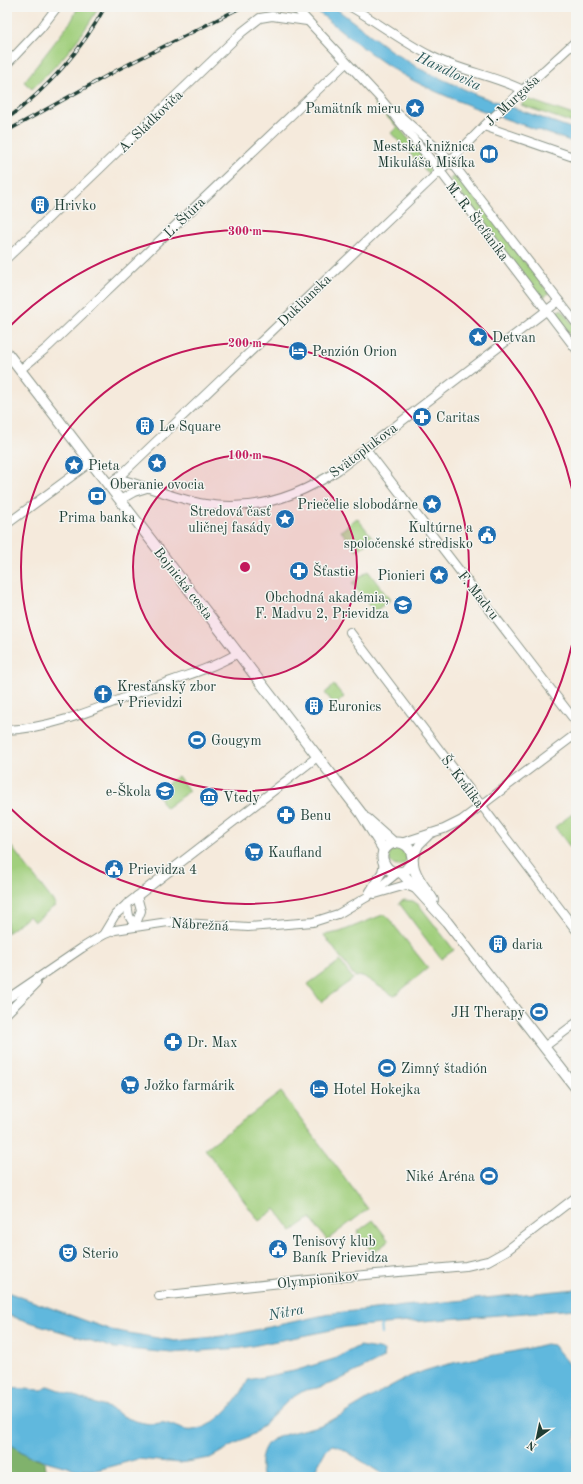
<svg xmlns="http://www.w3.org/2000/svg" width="583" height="1484" font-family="'Old Standard TT',serif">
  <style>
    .green { fill: #a1cf7d; stroke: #608658 }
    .forest { fill: #80b26c; stroke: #507850 }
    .water { fill: #60b8dd; stroke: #407a88 }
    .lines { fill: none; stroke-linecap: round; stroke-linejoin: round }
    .stream { stroke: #60b8dd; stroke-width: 2 }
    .minor-casing { stroke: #8a9488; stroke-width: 10 }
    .tertiary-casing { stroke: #8a9488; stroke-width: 12 }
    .minor { stroke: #fff; stroke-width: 8 }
    .tertiary { stroke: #fff; stroke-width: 10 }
    .rail-casing { stroke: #1f3d34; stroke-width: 3.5 }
    .rail { stroke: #f6f6f2; stroke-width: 2; stroke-dasharray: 6; stroke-linecap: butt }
    .ring { fill: none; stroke: #c2185b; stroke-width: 2 }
    .labels { text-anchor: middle; stroke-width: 3; stroke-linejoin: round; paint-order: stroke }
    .street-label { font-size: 14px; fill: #1f3d34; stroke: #f6f6f2 }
    .poi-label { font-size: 14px; fill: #1f3d34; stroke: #f6f6f2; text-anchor: start }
    .water-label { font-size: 15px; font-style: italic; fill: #2f5c5e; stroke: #f6f6f2 }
    .centre { fill: #c2185b; stroke: #f6f6f2; stroke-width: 2 }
    .ring-label { font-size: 12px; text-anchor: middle; font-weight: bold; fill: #c2185b; stroke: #f6f6f2; stroke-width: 3; stroke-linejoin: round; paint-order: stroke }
  </style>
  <rect width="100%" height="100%" fill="#f6f6f2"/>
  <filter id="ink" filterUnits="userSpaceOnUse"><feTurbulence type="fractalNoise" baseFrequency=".025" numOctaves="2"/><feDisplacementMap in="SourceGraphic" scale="8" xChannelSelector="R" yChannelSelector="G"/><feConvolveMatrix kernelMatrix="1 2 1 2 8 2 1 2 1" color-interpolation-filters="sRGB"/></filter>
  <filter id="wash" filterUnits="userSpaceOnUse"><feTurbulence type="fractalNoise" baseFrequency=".012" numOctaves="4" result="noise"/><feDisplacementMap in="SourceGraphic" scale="16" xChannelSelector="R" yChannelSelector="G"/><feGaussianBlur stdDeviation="0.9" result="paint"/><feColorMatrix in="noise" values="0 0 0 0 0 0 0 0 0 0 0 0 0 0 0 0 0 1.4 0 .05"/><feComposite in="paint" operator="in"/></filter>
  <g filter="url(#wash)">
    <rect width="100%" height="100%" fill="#f5eadc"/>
    <g class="green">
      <path d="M78 7H99C79 41 61 62 32 89L24 82 72 20Z"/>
      <path d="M527 99 576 116V124L521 105Z"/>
      <path d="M376 103H378L428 162 430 170 429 174 391 133 397 127 375 105Z"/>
      <path d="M457 174 549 293 541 299 450 179Z"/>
      <path d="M561 309 576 329V343L554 314Z"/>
      <path d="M357 518 373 538 357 551 341 531Z"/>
      <path d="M368 571 390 600 374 612 352 583Z"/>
      <path d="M334 685 344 697 335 705 325 693Z"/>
      <path d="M178 776 189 791 166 808C152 792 164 786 178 776Z"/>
      <path d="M572 814 576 820V855L555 827Z"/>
      <path d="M7 841 56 905 34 922 29 916 7 933Z"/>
      <circle cx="398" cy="857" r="9"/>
      <path d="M404 900 413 901 419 905 454 950 441 959 399 903Z"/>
      <path d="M385 914 428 968 394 996 363 976 355 977 324 935 340 932Z"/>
      <path d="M340 961 353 979 321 1002 308 984Z"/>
      <path d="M281 1092 368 1209 327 1240 310 1218 292 1231 275 1209 259 1221 205 1149Z"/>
      <path d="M373 1220 389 1241 373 1253 357 1232Z"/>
    </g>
    <path class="forest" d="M7 1442 28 1456 44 1462 46 1476 13 1477 7 1474Z"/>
    <g class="water">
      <path d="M312 7H334L390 50 420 69 477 95 576 130V143C521 124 465 107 414 81 379 63 342 31 312 7Z"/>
      <path d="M576 1289V1309L346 1327 242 1348 172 1353 114 1348 7 1315V1292L111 1330 175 1341 232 1335 334 1313Z"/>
      <path d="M546 1344 553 1345 567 1361 576 1376V1477H387L338 1446 332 1445 326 1450 311 1477 262 1476C260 1465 260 1454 267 1444 273 1435 309 1429 321 1425 357 1410 387 1383 424 1371 463 1358 506 1355 546 1344Z"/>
      <path d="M359 1346 384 1350 383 1358 335 1382 317 1388 305 1390 290 1399 255 1433 210 1458 180 1463 138 1459 97 1470H78L28 1456 7 1442V1388L42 1390 48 1386 102 1406C113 1408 114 1412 123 1416 131 1420 144 1424 153 1424 157 1424 161 1422 165 1423 175 1425 183 1432 194 1430 216 1427 240 1399 248 1380L294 1371 334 1359Z"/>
    </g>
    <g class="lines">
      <path class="stream" d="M381 1323 382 1334"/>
    </g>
  </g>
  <g filter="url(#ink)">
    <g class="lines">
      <defs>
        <g id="minor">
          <path d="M295 7 380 98 440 171 576 349"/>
          <path d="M351 7C377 22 402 41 429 55 459 71 493 75 523 90"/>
          <path d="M7 64 41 28 57 7"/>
          <path d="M397 113 450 160 576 323"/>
          <path d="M484 126 576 158"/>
          <path d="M7 258 242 32 260 18 272 16 307 21"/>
          <path d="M20 370 48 347 346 63"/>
          <path d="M366 449 576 722"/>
          <path d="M117 478C146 486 176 499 205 504 254 512 298 497 338 470L559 301"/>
          <path d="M108 485 122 474 440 171 489 121 576 41"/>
          <path d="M120 500 134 492 150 487"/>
          <path d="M7 524 91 462"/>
          <path d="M350 632 576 930"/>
          <path d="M7 730C57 728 104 705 150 688 179 678 211 669 238 653"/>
          <path d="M401 843 444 829 462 820 576 734"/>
          <path d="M413 859 419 845 431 833"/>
          <path d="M369 893 382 872 384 863"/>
          <path d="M375 894 406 885 416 889"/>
          <path d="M127 904 129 916 135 926"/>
          <path d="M135 926 141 911 137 896"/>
          <path d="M103 935 115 915 127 904 317 757"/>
          <path d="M7 999 82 948 103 935 115 930 168 922 248 927 313 922 338 914 367 897 397 873"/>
          <path d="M7 1013 36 984"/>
          <path d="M544 1047 576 1023"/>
          <path d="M159 1296 309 1280 466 1266 488 1261 506 1251 576 1197"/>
        </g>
        <g id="tertiary">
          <path d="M7 353 361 813 384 850"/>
          <path d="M367 819 394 843"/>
          <path d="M412 863 405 871C397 874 388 872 384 863 377 849 395 836 407 846 415 852 411 863 415 871 419 882 427 890 433 900"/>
          <path d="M401 872 447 922 576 1088"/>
        </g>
      </defs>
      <use href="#minor" class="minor-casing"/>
      <use href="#tertiary" class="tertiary-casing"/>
      <use href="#minor" class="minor"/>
      <use href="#tertiary" class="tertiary"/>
      <defs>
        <g id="rail">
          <path d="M7 119C47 89 81 51 105 7"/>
          <path d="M7 131 119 69 242 7"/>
        </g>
      </defs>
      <use href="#rail" class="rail-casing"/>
      <use href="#rail" class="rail"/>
    </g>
  </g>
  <circle cx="245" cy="567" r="112" fill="#c2185b" fill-opacity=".12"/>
  <g class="ring">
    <circle cx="245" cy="567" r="112"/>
    <circle cx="245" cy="567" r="224"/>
    <path d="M576 625A336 336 0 0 1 7 805M7 329A336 336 0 0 1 576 509"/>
  </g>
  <defs>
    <symbol id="sight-disc" viewBox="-11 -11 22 22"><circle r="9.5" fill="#1f6fb2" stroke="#f6f6f2"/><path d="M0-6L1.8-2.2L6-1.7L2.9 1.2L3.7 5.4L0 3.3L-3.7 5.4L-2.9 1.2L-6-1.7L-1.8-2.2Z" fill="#fff"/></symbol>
    <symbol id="library-disc" viewBox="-11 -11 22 22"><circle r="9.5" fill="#1f6fb2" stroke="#f6f6f2"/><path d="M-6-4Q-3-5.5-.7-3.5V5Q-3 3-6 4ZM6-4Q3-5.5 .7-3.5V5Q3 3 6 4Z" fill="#fff"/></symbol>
    <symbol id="building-disc" viewBox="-11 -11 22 22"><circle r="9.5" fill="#1f6fb2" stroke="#f6f6f2"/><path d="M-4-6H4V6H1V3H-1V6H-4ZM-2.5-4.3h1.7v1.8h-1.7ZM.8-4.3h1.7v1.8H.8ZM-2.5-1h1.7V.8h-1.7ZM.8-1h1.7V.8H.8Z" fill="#fff"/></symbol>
    <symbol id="hotel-disc" viewBox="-11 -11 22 22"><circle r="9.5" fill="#1f6fb2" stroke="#f6f6f2"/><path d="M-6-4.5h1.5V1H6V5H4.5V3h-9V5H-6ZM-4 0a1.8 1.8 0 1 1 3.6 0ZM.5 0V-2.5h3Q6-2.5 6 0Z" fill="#fff"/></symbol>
    <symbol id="pharmacy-disc" viewBox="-11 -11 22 22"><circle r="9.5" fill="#1f6fb2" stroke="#f6f6f2"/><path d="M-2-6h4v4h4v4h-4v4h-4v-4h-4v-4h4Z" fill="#fff"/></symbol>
    <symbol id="bank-disc" viewBox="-11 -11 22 22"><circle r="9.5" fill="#1f6fb2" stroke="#f6f6f2"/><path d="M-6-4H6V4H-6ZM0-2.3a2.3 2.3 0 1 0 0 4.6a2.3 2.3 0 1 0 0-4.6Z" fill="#fff"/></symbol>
    <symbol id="civic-disc" viewBox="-11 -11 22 22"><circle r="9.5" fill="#1f6fb2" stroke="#f6f6f2"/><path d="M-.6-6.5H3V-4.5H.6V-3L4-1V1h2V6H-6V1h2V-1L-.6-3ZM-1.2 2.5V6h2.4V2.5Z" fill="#fff"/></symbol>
    <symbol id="school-disc" viewBox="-11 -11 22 22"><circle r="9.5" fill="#1f6fb2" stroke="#f6f6f2"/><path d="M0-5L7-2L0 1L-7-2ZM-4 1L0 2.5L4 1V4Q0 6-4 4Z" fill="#fff"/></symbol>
    <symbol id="church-disc" viewBox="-11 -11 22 22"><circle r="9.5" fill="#1f6fb2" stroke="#f6f6f2"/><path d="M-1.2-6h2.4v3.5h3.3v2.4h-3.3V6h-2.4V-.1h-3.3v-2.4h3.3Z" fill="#fff"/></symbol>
    <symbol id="stadium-disc" viewBox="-11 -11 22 22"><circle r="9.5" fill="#1f6fb2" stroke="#f6f6f2"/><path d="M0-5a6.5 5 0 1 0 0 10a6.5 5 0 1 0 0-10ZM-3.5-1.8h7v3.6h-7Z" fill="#fff"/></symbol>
    <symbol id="museum-disc" viewBox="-11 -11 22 22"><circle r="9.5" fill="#1f6fb2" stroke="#f6f6f2"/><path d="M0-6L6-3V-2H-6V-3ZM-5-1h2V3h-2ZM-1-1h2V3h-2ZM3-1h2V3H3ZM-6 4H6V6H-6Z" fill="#fff"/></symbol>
    <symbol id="supermarket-disc" viewBox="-11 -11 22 22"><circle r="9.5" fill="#1f6fb2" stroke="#f6f6f2"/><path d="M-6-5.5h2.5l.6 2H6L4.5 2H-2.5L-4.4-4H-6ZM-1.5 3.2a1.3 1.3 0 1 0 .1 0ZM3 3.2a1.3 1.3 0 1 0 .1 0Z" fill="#fff"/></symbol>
    <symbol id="theatre-disc" viewBox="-11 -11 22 22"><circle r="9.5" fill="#1f6fb2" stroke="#f6f6f2"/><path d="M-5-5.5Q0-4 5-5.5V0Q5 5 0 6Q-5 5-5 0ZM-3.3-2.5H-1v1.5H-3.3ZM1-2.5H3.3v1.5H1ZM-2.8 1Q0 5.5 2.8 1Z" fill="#fff"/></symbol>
  </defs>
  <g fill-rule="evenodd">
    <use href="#sight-disc" x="404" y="97" width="22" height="22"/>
    <use href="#library-disc" x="478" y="143" width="22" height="22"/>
    <use href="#building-disc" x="29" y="194" width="22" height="22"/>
    <use href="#sight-disc" x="467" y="326" width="22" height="22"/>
    <use href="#hotel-disc" x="287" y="340" width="22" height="22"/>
    <use href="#pharmacy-disc" x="411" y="406" width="22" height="22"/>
    <use href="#building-disc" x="134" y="415" width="22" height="22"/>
    <use href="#sight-disc" x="146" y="452" width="22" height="22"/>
    <use href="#sight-disc" x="63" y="454" width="22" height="22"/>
    <use href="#bank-disc" x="86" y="485" width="22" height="22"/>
    <use href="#sight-disc" x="421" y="493" width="22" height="22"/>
    <use href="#sight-disc" x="274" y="508" width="22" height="22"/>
    <use href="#civic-disc" x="476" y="524" width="22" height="22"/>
    <use href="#pharmacy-disc" x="288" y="560" width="22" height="22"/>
    <use href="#sight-disc" x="428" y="564" width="22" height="22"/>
    <use href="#school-disc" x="392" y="594" width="22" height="22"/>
    <use href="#church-disc" x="92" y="683" width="22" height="22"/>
    <use href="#building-disc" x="303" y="695" width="22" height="22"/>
    <use href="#stadium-disc" x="186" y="729" width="22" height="22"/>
    <use href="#school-disc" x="154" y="780" width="22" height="22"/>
    <use href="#museum-disc" x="198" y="786" width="22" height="22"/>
    <use href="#pharmacy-disc" x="275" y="804" width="22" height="22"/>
    <use href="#supermarket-disc" x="243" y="841" width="22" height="22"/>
    <use href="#civic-disc" x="103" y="858" width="22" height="22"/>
    <use href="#building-disc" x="487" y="933" width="22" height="22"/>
    <use href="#stadium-disc" x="528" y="1001" width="22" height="22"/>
    <use href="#pharmacy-disc" x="162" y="1031" width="22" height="22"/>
    <use href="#stadium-disc" x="376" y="1057" width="22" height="22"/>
    <use href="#supermarket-disc" x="119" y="1074" width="22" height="22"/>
    <use href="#hotel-disc" x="308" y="1078" width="22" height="22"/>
    <use href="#stadium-disc" x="478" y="1165" width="22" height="22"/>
    <use href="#civic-disc" x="267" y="1238" width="22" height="22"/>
    <use href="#theatre-disc" x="57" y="1242" width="22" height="22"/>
  </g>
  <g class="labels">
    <g class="street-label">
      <text transform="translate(512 100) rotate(-43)" y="5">J. Murgaša</text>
      <text transform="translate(150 121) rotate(-44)" y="5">A. Sládkoviča</text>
      <text transform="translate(184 217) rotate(-44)" y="5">Ľ. Štúra</text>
      <text transform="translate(478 221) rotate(53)" y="5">M. R. Štefánika</text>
      <text transform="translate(304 300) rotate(-44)" y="5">Duklianska</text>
      <text transform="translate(363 450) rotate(-37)" y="5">Svätoplukova</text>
      <text transform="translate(184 583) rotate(52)" y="5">Bojnická cesta</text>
      <text transform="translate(479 595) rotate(52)" y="5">F. Madvu</text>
      <text transform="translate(463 781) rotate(53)" y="5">Š. Králika</text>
      <text transform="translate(200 924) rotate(3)" y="5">Nábrežná</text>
      <text transform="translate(318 1279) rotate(-6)" y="5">Olympionikov</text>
    </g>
    <g class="poi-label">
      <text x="401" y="113" text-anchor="end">Pamätník mieru</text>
      <text x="475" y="151" text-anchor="end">Mestská knižnica<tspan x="475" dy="16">Mikuláša Mišíka</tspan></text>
      <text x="54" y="210">Hrivko</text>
      <text x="492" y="342">Detvan</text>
      <text x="312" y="356">Penzión Orion</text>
      <text x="436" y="422">Caritas</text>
      <text x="159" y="431">Le Square</text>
      <text x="88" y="470">Pieta</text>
      <text x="157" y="489" text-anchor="middle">Oberanie ovocia</text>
      <text x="418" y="509" text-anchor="end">Priečelie slobodárne</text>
      <text x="271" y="516" text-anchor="end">Stredová časť<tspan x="271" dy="16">uličnej fasády</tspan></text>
      <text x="97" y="522" text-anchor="middle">Prima banka</text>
      <text x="473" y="532" text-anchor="end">Kultúrne a<tspan x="473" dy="16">spoločenské stredisko</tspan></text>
      <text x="313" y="576">Šťastie</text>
      <text x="425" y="580" text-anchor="end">Pionieri</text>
      <text x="389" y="602" text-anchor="end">Obchodná akadémia,<tspan x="389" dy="16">F. Madvu 2, Prievidza</tspan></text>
      <text x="117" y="691">Kresťanský zbor<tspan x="117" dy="16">v Prievidzi</tspan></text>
      <text x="328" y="711">Euronics</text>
      <text x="211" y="745">Gougym</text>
      <text x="151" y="796" text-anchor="end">e-Škola</text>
      <text x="223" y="802">Vtedy</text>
      <text x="300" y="820">Benu</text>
      <text x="268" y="857">Kaufland</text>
      <text x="128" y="874">Prievidza 4</text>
      <text x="512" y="949">daria</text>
      <text x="525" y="1017" text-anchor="end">JH Therapy</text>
      <text x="187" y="1047">Dr. Max</text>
      <text x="401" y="1073">Zimný štadión</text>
      <text x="144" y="1090">Jožko farmárik</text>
      <text x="333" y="1094">Hotel Hokejka</text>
      <text x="475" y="1181" text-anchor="end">Niké Aréna</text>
      <text x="292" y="1246">Tenisový klub<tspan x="292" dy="16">Baník Prievidza</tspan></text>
      <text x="82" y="1258">Sterio</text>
    </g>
    <g class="water-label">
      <text transform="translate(449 71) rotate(26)" y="5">Handlovka</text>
      <text transform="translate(286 1312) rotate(-11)" y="5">Nitra</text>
    </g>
  </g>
  <circle cx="245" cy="567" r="6" class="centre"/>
  <g class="ring-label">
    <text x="245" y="235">300 m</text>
    <text x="245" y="347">200 m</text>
    <text x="245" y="459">100 m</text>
  </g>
  <rect width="583" height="1484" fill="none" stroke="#f6f6f2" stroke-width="24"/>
  <g transform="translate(537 1438) rotate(213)" stroke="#f6f6f2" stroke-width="3" paint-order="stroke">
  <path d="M0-3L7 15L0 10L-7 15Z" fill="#1f3d34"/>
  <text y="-6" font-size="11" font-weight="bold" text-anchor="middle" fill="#1f3d34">N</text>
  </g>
</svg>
